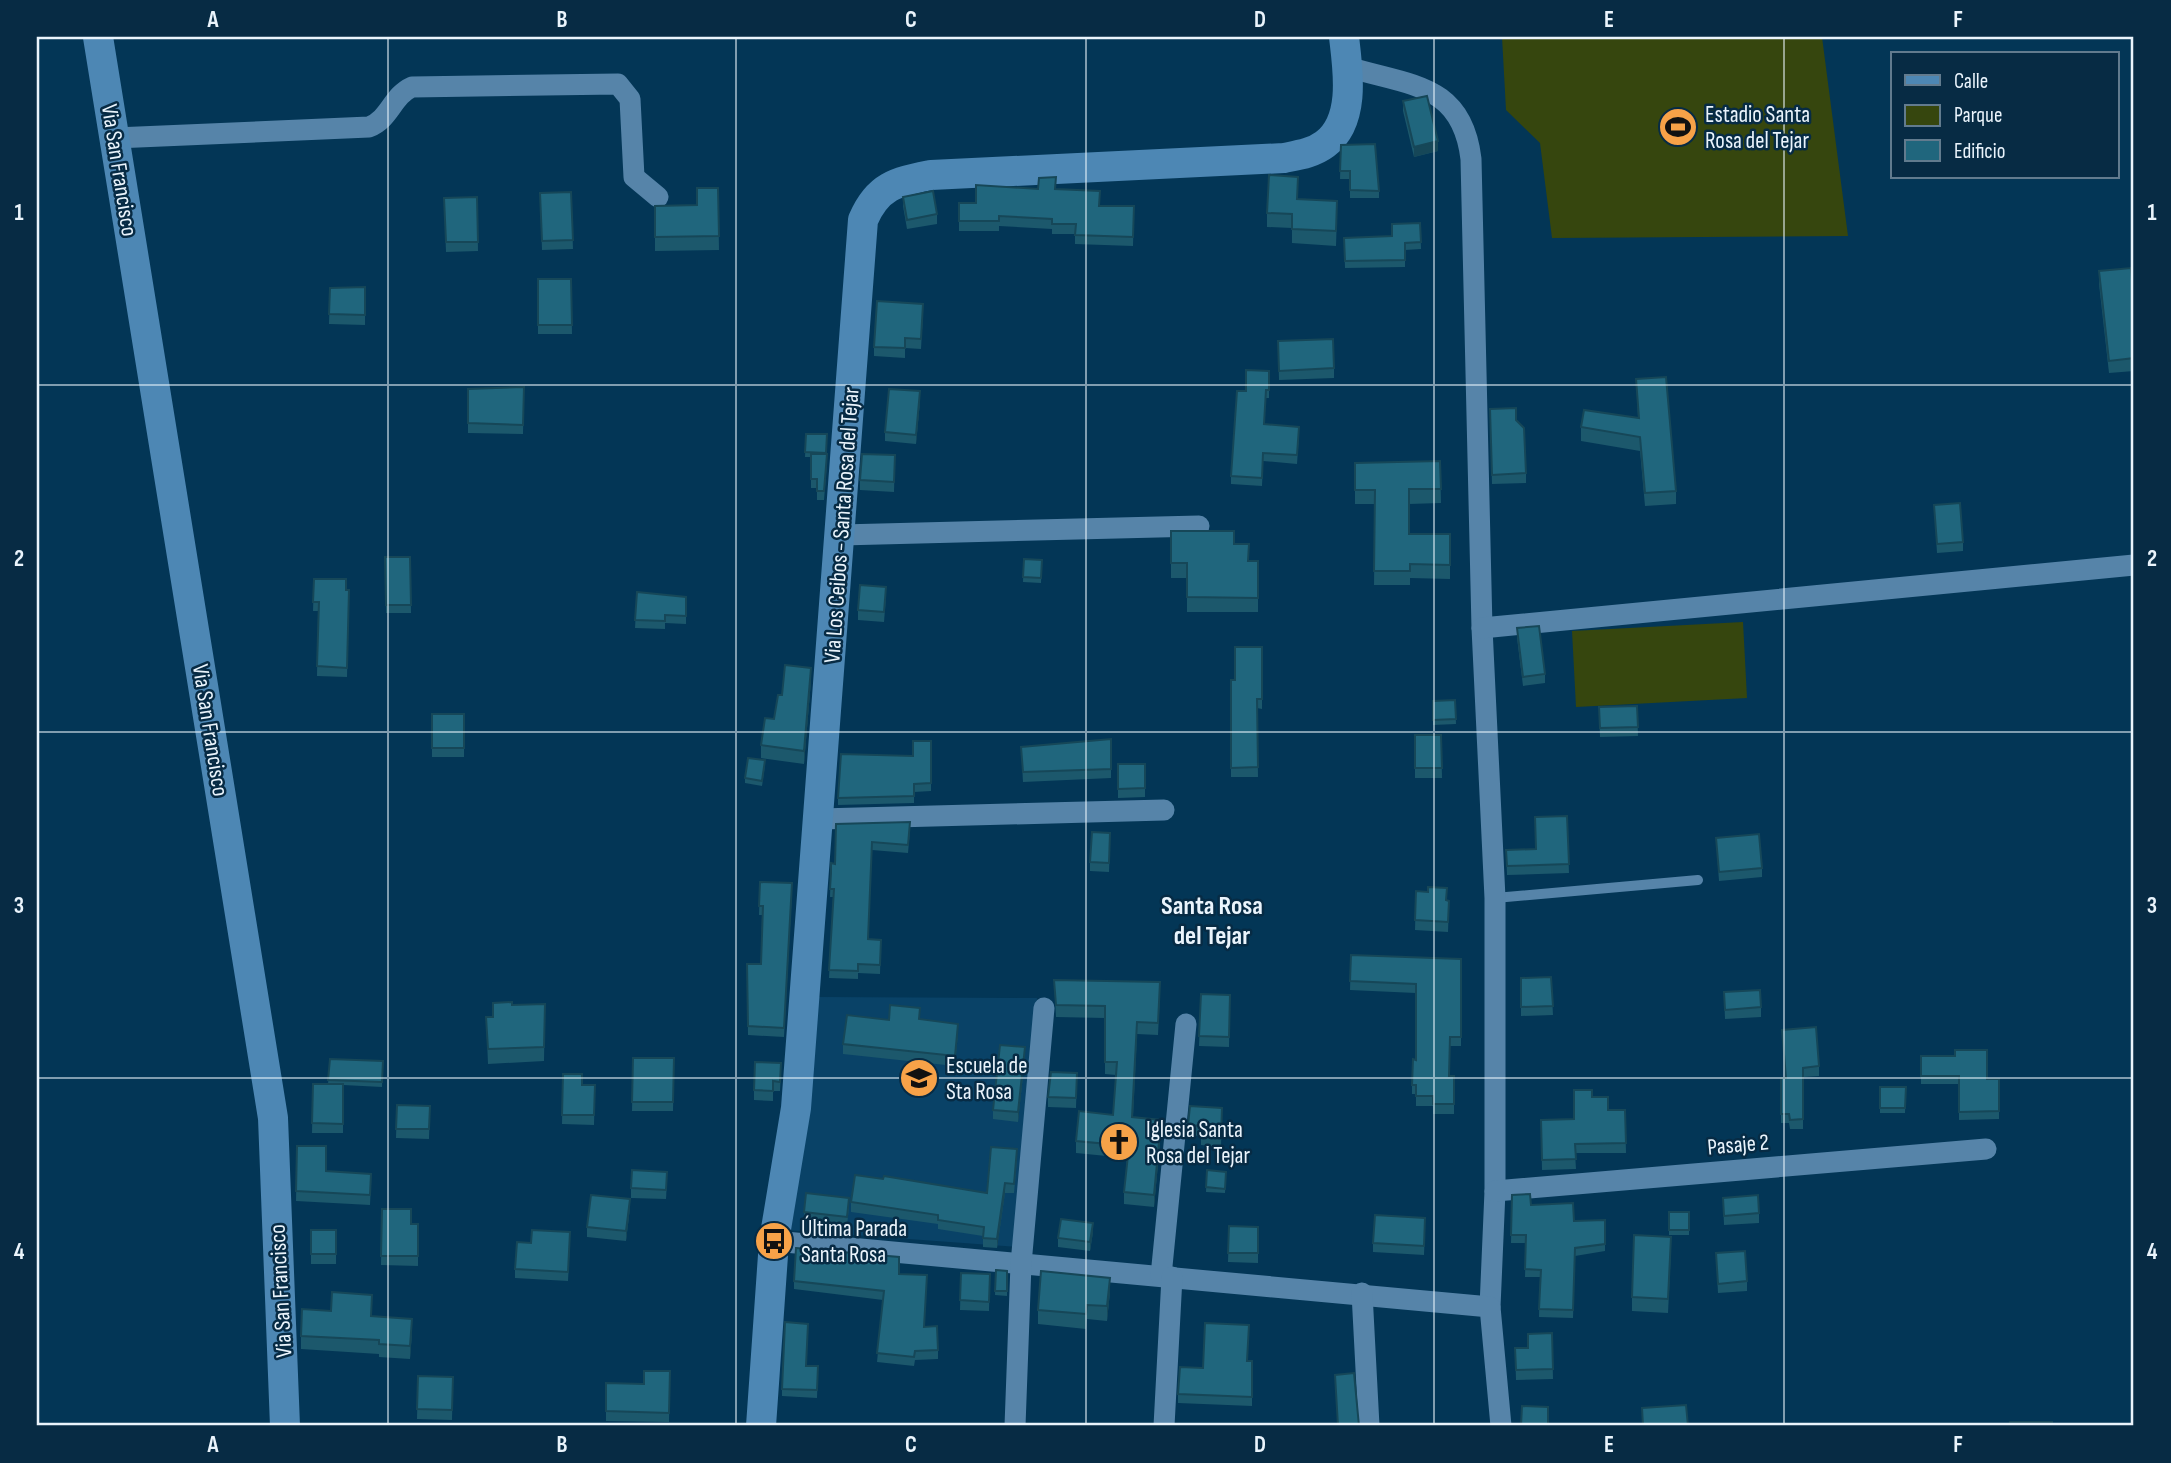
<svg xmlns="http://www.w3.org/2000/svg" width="2171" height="1463" font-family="'Sofia Sans Condensed',sans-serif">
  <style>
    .built { fill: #094267 }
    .green { fill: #36460e }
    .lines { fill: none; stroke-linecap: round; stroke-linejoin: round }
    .lane { stroke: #5684a9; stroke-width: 10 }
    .street { stroke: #5684a9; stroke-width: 21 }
    .secondary { stroke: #4d87b4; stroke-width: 30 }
    .wall { fill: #1c586c }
    .shaded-wall { fill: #164758 }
    .building { fill: #20667d; stroke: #164758; stroke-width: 2 }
    .grid { fill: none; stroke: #eaf4fc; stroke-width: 2; stroke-opacity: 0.55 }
    .labels { text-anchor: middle; stroke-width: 5; stroke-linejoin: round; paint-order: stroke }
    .poi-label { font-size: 23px; fill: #eaf4fc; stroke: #072b44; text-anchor: start }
    .street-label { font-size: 23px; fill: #eaf4fc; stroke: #072b44 }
    .quarter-label { font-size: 26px; font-weight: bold; fill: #eaf4fc; stroke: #072b44 }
    .neatline { fill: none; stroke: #eaf4fc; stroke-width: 2.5 }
    .grid-label { font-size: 23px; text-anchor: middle; font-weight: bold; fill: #eaf4fc }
  </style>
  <rect width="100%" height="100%" fill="#033656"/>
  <path class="built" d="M817 997 1037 998 1019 1247 786 1230Z"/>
  <g class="green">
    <path d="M1502 37H1822L1848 236 1552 238 1540 143 1506 110Z"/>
    <path d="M1743 622 1747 698 1576 707 1572 631Z"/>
  </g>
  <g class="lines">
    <path class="lane" d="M1495 898 1698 880"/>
    <g class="street">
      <path d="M1348 67C1410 86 1462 83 1471 159L1482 628 1495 898V1191L1490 1307"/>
      <path d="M115 138 369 127C390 119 392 96 412 87L618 84 630 99 634 177 658 197"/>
      <path d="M841 535 1199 526"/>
      <path d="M1482 628 2134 565"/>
      <path d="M820 819 1164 810"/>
      <path d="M1495 1191 1986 1149"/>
      <path d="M774 1241 1490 1307 1501 1426"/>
      <path d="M1161 1276 1186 1024"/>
      <path d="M1362 1293 1369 1426"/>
      <path d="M1015 1426 1021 1264 1044 1008"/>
      <path d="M1164 1426 1172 1277"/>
    </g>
    <g class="secondary">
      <path d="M98 37 273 1118 285 1426"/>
      <path d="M761 1426 774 1241 796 1108 863 220C878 185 897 182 931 175L1284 158C1299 155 1313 153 1325 144 1356 121 1348 70 1344 37"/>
    </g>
  </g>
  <g class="wall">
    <path d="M1403 101 1438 151 1414 157 1403 111Z"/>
    <path d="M1341 145 1379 191V198H1350V179H1340Z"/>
    <path d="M718 188 719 250 655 251V206L697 205Z"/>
    <path d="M1056 189 1100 206H1134L1133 246 1075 244V234H1052V229L999 226V231H959V203H976Z"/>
    <path d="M571 192 573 249 542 250 540 193Z"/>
    <path d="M477 197 478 251 446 252 444 198Z"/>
    <path d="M903 197 937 214V224L907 229 903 206Z"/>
    <path d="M1298 199 1337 215 1336 246 1292 243V228L1267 227V213Z"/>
    <path d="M1420 223 1421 249 1405 250V267L1345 268 1344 238 1392 236Z"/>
    <path d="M2099 271 2134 291V371L2109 373 2099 284Z"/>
    <path d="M538 279H571L572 334H538Z"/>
    <path d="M365 287V325L329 324 330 288Z"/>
    <path d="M923 313 921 349 905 348V358L874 356V347Z"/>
    <path d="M1278 341 1334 368V378L1279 380Z"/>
    <path d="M1269 371V398H1266L1264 424 1299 435 1297 464 1263 461 1262 486 1231 484V476L1246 391Z"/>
    <path d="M1636 379 1676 491V504L1645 506 1640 451 1581 441V427L1638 418Z"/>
    <path d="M524 387 523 434 468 433V389Z"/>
    <path d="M920 401 916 444 885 441V432Z"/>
    <path d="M1490 409 1526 473V483L1492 484Z"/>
    <path d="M806 434H827L826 454 827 463 824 500H817V488H811V457H805Z"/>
    <path d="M895 455 894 492 860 490V480Z"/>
    <path d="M1440 461 1441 503 1409 504V534H1450V579L1410 578V585H1374L1375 504H1355V463Z"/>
    <path d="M1934 505 1963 542V551L1937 553Z"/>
    <path d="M1171 531 1234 544 1249 561H1258V612H1187V578H1171Z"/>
    <path d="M385 557H410L411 613H386Z"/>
    <path d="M1024 559 1042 560 1041 583 1023 582Z"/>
    <path d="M314 579 349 590 347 677 317 676 318 611H313Z"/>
    <path d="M637 592 686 597V624L665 623V629L635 628Z"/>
    <path d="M886 597 884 622 858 620V610Z"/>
    <path d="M1517 628 1545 674V683L1523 686 1517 638Z"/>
    <path d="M1262 647V709L1257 708 1258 777H1231V680H1235Z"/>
    <path d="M811 681 804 764 761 758V745L774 719 782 695Z"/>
    <path d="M1455 700 1456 724 1433 725V701Z"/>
    <path d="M1637 706 1638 736 1600 737 1599 707Z"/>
    <rect x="432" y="714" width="32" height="43"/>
    <path d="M1415 735H1441L1442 778H1415Z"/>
    <path d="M931 741V791L914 792V803L838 805V798L913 756Z"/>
    <path d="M1021 747 1111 769V778L1023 782Z"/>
    <path d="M1118 764H1145V797L1118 798Z"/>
    <path d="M765 765 762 786 745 783V778Z"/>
    <path d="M1567 816 1569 873 1507 875 1506 850 1535 849Z"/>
    <path d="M836 824 910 830 908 853 872 850 868 939 881 940 880 974 858 973V979L829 978 833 897H830L831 863 835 864Z"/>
    <path d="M1716 838 1762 868V877L1719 881Z"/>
    <path d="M1110 842 1109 872 1090 871V862Z"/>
    <path d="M760 882 792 892 784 1037 748 1035 747 964H761L762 915H759Z"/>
    <path d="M1416 891 1449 901 1448 932 1415 930Z"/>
    <path d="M1351 955 1461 959V1046H1450V1076H1454V1114H1433V1106H1416V1094H1412V1085L1416 1060V993L1350 990Z"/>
    <path d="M1551 977 1553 1015 1521 1016V978Z"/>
    <path d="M1054 980 1160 994 1158 1035 1137 1034 1133 1117 1161 1132 1154 1207 1124 1204V1192L1127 1158 1076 1153V1141L1113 1115 1116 1075 1105 1074V1018L1056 1017Z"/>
    <path d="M1724 992 1761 1007V1017L1725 1019Z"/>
    <path d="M1201 994 1230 995 1229 1047 1199 1046Z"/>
    <path d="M545 1004 544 1061 488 1064 486 1017H493L512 1005Z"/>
    <path d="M920 1019 958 1033 955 1066 843 1054V1044L889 1020Z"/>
    <path d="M1782 1030 1819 1066V1076L1803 1077V1129H1790L1789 1123H1781V1078H1785Z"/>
    <path d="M1921 1056 1987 1079H1999V1119L1959 1120V1084H1921Z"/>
    <path d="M1025 1057 1018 1122 993 1119V1110Z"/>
    <path d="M633 1058H674L673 1111H632Z"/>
    <path d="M330 1059 383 1061 382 1087 343 1085V1133H312L313 1084H328Z"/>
    <path d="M781 1073 780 1091H773V1101L754 1100V1090Z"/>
    <path d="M1077 1073 1076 1108 1048 1107V1097Z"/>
    <path d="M563 1074 582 1085H595L594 1125 562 1124Z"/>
    <path d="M1880 1087H1906L1905 1113H1880Z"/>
    <path d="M1592 1097 1608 1110H1625L1626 1153H1575L1576 1169 1542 1170 1541 1120 1574 1119Z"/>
    <path d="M397 1105 430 1106 429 1139 396 1138Z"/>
    <path d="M1222 1108 1221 1147 1201 1145V1136L1188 1135V1125Z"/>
    <path d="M297 1146 326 1171 371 1183 370 1205 296 1201Z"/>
    <path d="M1017 1159 1014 1193H1005L997 1248 983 1247V1236L938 1229V1224L851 1212V1202L987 1193Z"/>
    <path d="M1207 1170 1226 1172 1225 1193 1206 1192Z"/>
    <path d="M667 1181 666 1199 631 1198V1188Z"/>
    <path d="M1512 1195 1531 1205 1574 1221 1605 1220V1251L1575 1256 1573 1318 1539 1317 1540 1277H1525L1526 1243H1511Z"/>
    <path d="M1723 1198 1759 1213V1223L1724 1225Z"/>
    <path d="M849 1207 847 1226 804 1221V1212Z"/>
    <path d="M630 1208 626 1241 587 1237V1227Z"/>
    <path d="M382 1209 411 1224H418V1266L381 1265Z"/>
    <rect x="1669" y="1212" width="20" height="23"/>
    <path d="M1229 1226 1258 1227V1263L1228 1262Z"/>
    <path d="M1425 1228 1424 1255 1373 1252V1243Z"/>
    <rect x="311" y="1230" width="25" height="34"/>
    <path d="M1093 1232 1090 1251 1058 1247V1238Z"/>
    <path d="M570 1242 568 1281 515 1278V1269L531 1243Z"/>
    <path d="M1671 1251 1668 1313 1632 1311V1297Z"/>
    <path d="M1716 1253 1747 1281V1291L1718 1293Z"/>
    <path d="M996 1270 1007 1271V1296L995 1295Z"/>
    <path d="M961 1273 990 1274 989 1311 960 1310Z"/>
    <path d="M899 1274 924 1327 938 1350V1359L915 1360 914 1366 877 1362 883 1300 794 1289V1281Z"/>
    <path d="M1110 1292 1107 1321 1087 1319 1086 1329 1038 1324V1310Z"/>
    <path d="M372 1316 412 1333 410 1359 379 1357V1354L301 1349V1336Z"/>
    <path d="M1552 1333 1553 1379 1516 1380 1515 1348H1528Z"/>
    <path d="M1248 1361H1252V1406L1178 1403V1394L1203 1368Z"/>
    <path d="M806 1366H818L817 1398 782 1396V1389Z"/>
    <path d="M670 1371 669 1422 606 1421V1383L644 1384Z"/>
    <path d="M418 1376 453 1377 452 1420 417 1419Z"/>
  </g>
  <g class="shaded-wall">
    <path d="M1438 141V151L1414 157V147Z"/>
    <path d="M920 391V401L916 444V435Z"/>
    <path d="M811 668V681L804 764V751Z"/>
    <path d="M958 1024V1033L955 1066V1056Z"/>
    <path d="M1025 1047V1057L1018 1122V1112Z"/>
    <path d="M1161 1120V1132L1154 1207V1195Z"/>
    <path d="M1005 1183V1193L997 1248V1239Z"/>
    <path d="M630 1199V1208L626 1241V1231Z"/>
    <path d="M1093 1223V1232L1090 1251V1242Z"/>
    <path d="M1110 1278V1292L1107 1321V1306Z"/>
    <path d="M412 1319V1333L410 1359V1346Z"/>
  </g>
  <g class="building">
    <path d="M1427 96 1438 141 1414 147 1403 101Z"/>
    <path d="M1375 144 1379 191 1350 190V171H1340L1341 145Z"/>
    <path d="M1269 175 1298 177 1297 199 1337 201 1336 231 1292 229V214L1267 213Z"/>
    <path d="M1056 177 1055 189 1100 191 1099 206H1134L1133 237 1075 235 1076 224H1052V219L999 216V221H959V203H976V185L1038 189 1039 178Z"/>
    <path d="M697 188H718L719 236 655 237V206L697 205Z"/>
    <path d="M933 191 937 214 907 220 903 197Z"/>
    <path d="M571 192 573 240 542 241 540 193Z"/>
    <path d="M477 197 478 242H446L444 198Z"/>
    <path d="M1420 223 1421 242 1405 243V260L1345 261 1344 238 1392 236V224Z"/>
    <path d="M2131 268 2133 291H2134V358L2109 361 2099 271Z"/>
    <path d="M538 279H571L572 325H538Z"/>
    <path d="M365 287V315L329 314 330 288Z"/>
    <path d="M877 301 923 304 921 339 905 338V348L874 347Z"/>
    <path d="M1333 339 1334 368 1279 371 1278 341Z"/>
    <path d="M1246 370 1269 371V390H1266L1264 424 1299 427 1297 455 1263 453 1262 478 1231 476 1237 391H1246Z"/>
    <path d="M1666 377 1676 491 1645 493 1640 437 1581 427 1584 410 1639 418 1636 379Z"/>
    <path d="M524 387 523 425 468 423V389Z"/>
    <path d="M889 389 920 391 916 435 885 432Z"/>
    <path d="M1516 408V420L1524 428 1526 473 1492 475 1490 409Z"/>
    <path d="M806 434H827L826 453 805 452Z"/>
    <path d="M811 454H827L824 491H817V479H811Z"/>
    <path d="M862 454 895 455 894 482 860 480Z"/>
    <path d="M1440 461 1441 489H1409V534H1450V565L1410 564V571H1374L1375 490H1355V463Z"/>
    <path d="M1960 503 1963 542 1937 544 1934 505Z"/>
    <path d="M1171 531H1234V544H1249L1248 561H1258V598L1187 597V563H1171Z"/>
    <path d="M385 557H410L411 605H386Z"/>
    <path d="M1024 559 1042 560 1041 578 1023 577Z"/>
    <path d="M314 579H346V590H349L347 668 317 666 319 602H313Z"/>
    <path d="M860 585 886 587 884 612 858 610Z"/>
    <path d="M637 592 686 597V616L665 615V621L635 620Z"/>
    <path d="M1539 626 1545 674 1523 677 1517 628Z"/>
    <path d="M1235 647H1262V699H1257L1258 767 1231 768V680H1235Z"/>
    <path d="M785 665 811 668 804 751 761 745 765 718 774 719 778 695H782Z"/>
    <path d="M1455 700 1456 719 1433 720V701Z"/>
    <path d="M1637 706 1638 727 1600 728 1599 707Z"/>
    <rect x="432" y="714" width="32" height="34"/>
    <path d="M1415 735H1441L1442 768H1415Z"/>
    <path d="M1111 739V769L1023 772 1021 747Z"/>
    <path d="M913 741H931V783L914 784V796L838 798 841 754 913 756Z"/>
    <path d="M748 758 765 760 762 781 745 778Z"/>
    <path d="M1118 764H1145V788L1118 789Z"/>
    <path d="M1567 816 1569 864 1507 866 1506 850 1536 849 1535 817Z"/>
    <path d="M910 822 908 845 872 842 868 939 881 940 880 965 858 964V971L829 970 834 889H830L831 873V863L835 864 836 824Z"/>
    <path d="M1092 832 1110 833 1109 863 1090 862Z"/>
    <path d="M1759 834 1762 868 1719 872 1716 838Z"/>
    <path d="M760 882 792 883 784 1028 748 1026 747 964H761L763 906H759Z"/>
    <path d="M1428 887 1447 888 1446 900 1449 901 1448 922 1415 920 1416 891 1428 892Z"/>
    <path d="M1351 955 1461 959V1037H1450L1449 1076H1454V1104H1433V1096H1416V1085H1412L1413 1059 1416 1060V984L1350 981Z"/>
    <path d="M1551 977 1553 1006 1521 1007V978Z"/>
    <path d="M1054 980 1160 982 1158 1023 1137 1022 1132 1117 1161 1120 1154 1195 1124 1192 1129 1146 1076 1141 1079 1111 1113 1115 1117 1062H1105V1006L1056 1005Z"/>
    <path d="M1760 990 1761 1007 1725 1010 1724 992Z"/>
    <path d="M1201 994 1230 995 1229 1037 1199 1036Z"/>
    <path d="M512 1002V1005L545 1004 544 1047 488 1049 486 1017H493V1003Z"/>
    <path d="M890 1005 920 1008 919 1019 958 1024 955 1056 843 1044 847 1015 889 1020Z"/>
    <path d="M1816 1027 1819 1066 1803 1068V1119L1790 1120 1789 1114H1781V1078H1786L1782 1030Z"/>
    <path d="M1000 1045 1025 1047 1018 1112 993 1110Z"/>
    <path d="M1955 1050H1987V1079H1999V1111L1959 1112V1076H1921V1056H1955Z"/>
    <path d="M633 1058H674L673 1102H632Z"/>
    <path d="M330 1059 383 1061 382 1082 328 1080Z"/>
    <path d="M755 1062 781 1063 780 1082 773 1081V1091L754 1090Z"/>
    <path d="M1051 1072 1077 1073 1076 1098 1048 1097Z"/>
    <path d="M563 1074H582V1085H595L594 1115H562Z"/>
    <path d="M313 1084H343V1124L312 1123Z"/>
    <path d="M1880 1087H1906L1905 1108H1880Z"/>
    <path d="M1574 1090H1592V1097H1608V1110H1625L1626 1143 1575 1144 1576 1159 1542 1160 1541 1120 1574 1119Z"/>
    <path d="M397 1105 430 1106 429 1129H396Z"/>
    <path d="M1190 1106 1222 1108 1221 1137 1201 1136 1202 1126 1188 1125Z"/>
    <path d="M297 1146H326V1171L371 1174 370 1195 296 1191Z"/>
    <path d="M991 1147 1017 1149 1014 1184 1005 1183 997 1239 983 1238 984 1227 938 1220V1215L851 1202 855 1175 883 1179 884 1176 987 1193Z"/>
    <path d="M632 1170 667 1172 666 1190 631 1188Z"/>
    <path d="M1207 1170 1226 1172 1225 1189 1206 1187Z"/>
    <path d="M806 1193 849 1198 847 1217 804 1212Z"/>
    <path d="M1530 1194 1531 1205 1573 1203 1574 1221 1605 1220V1244L1575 1248 1573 1310 1539 1309 1541 1270 1525 1269 1526 1235H1511L1512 1195Z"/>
    <path d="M591 1195 630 1199 626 1231 587 1227Z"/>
    <path d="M1758 1195 1759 1213 1724 1216 1723 1198Z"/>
    <path d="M382 1209H411V1224H418V1256H381Z"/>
    <rect x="1669" y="1212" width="20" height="18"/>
    <path d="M1375 1215 1425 1218 1424 1246 1373 1243Z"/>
    <path d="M1061 1219 1093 1223 1090 1242 1058 1238Z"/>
    <path d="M1229 1226 1258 1227V1253H1228Z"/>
    <rect x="311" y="1230" width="25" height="24"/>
    <path d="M532 1230 570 1232 568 1272 515 1269 517 1242 531 1243Z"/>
    <path d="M1634 1235 1671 1237 1668 1299 1632 1297Z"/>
    <path d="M796 1248 899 1257V1274L927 1275 924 1327 937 1326 938 1350 915 1351 914 1357 877 1353 884 1291 794 1281Z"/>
    <path d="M1745 1251 1747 1281 1718 1284 1716 1253Z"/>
    <path d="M996 1270 1007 1271V1291H995Z"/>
    <path d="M1041 1271 1110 1278 1107 1306 1087 1305 1086 1314 1038 1310Z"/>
    <path d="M961 1273 990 1274 989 1302 960 1300Z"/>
    <path d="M332 1292 372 1295 371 1316 412 1319 410 1346 379 1344V1340L301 1336 302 1309 331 1311Z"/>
    <path d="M785 1322 808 1324 806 1366H818L817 1390 782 1389Z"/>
    <path d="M1205 1323 1249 1325 1247 1361H1252V1397L1178 1394 1180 1367 1203 1368Z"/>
    <path d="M1552 1333 1553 1369 1516 1370 1515 1348H1528V1334Z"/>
    <path d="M644 1371H670L669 1413 606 1411V1383L644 1384Z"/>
    <path d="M1354 1373 1359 1426H1338L1335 1375Z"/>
    <path d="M418 1376 453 1377 452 1410 417 1409Z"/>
    <path d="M1686 1405 1688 1426H1643L1642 1408Z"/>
    <path d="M1522 1406 1548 1407V1426H1521Z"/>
    <path d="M2010 1422H2052V1426H2009Z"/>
  </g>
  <path class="grid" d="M388 37V1426M736 37V1426M1086 37V1426M1434 37V1426M1784 37V1426M37 385H2134M37 732H2134M37 1078H2134"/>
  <defs>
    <symbol id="stadium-disc" viewBox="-11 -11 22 22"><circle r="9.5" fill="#f7a248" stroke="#072b44"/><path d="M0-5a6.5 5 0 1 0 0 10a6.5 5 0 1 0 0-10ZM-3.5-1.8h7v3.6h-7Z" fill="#111"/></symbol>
    <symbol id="school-disc" viewBox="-11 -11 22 22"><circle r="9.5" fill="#f7a248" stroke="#072b44"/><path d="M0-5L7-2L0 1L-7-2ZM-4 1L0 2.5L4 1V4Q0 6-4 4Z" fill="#111"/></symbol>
    <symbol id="church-disc" viewBox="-11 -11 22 22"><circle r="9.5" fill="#f7a248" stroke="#072b44"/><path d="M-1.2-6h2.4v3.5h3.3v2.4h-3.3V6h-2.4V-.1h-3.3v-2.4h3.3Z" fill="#111"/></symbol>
    <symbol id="bus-disc" viewBox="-11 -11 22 22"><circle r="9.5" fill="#f7a248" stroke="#072b44"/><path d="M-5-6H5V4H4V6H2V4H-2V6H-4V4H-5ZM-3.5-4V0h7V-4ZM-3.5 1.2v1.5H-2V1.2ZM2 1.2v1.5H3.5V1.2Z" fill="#111"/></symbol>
  </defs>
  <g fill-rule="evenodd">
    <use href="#stadium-disc" x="1656" y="105" width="44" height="44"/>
    <use href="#school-disc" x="897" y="1056" width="44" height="44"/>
    <use href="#church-disc" x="1097" y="1120" width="44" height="44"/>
    <use href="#bus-disc" x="752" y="1219" width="44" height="44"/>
  </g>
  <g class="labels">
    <g class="poi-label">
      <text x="1705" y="122">Estadio Santa<tspan x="1705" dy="26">Rosa del Tejar</tspan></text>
      <text x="946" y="1073">Escuela de<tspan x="946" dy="26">Sta Rosa</tspan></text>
      <text x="1146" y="1137">Iglesia Santa<tspan x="1146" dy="26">Rosa del Tejar</tspan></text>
      <text x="801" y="1236">Última Parada<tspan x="801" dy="26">Santa Rosa</tspan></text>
    </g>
    <g class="street-label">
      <text transform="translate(120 170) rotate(81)" y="8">Via San Francisco</text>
      <text transform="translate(841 525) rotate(-86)" y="8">Via Los Ceibos - Santa Rosa del Tejar</text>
      <text transform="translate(211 730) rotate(81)" y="8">Via San Francisco</text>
      <text transform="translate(1738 1144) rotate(-5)" y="8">Pasaje 2</text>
      <text transform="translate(280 1291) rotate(-93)" y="8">Via San Francisco</text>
    </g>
    <g class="quarter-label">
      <text x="1212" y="914">Santa Rosa<tspan x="1212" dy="30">del Tejar</tspan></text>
    </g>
  </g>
  <rect width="2171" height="1463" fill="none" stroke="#072b44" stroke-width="77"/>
  <rect x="1891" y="52" width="228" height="126" fill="#072b44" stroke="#627b8e" stroke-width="2"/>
  <rect x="1905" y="75" width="35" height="10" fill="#4d87b4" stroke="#627b8e" stroke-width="2"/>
  <text x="1954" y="88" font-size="21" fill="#eaf4fc">Calle</text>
  <rect x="1905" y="105" width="35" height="21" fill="#36460e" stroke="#627b8e" stroke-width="2"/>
  <text x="1954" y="122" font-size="21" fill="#eaf4fc">Parque</text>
  <rect x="1905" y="140" width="35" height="21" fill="#20667d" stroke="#627b8e" stroke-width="2"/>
  <text x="1954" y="158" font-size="21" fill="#eaf4fc">Edificio</text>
  <rect x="38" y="38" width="2094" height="1386" class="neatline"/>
  <g class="grid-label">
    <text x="213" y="27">A</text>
    <text x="562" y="27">B</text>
    <text x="911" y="27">C</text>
    <text x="1260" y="27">D</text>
    <text x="1609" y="27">E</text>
    <text x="1958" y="27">F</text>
    <text x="19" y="220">1</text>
    <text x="2152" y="220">1</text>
    <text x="19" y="566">2</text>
    <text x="2152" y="566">2</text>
    <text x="19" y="913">3</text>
    <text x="2152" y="913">3</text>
    <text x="19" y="1259">4</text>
    <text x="2152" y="1259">4</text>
    <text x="213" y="1452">A</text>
    <text x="562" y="1452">B</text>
    <text x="911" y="1452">C</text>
    <text x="1260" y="1452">D</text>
    <text x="1609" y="1452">E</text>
    <text x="1958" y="1452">F</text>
  </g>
</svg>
